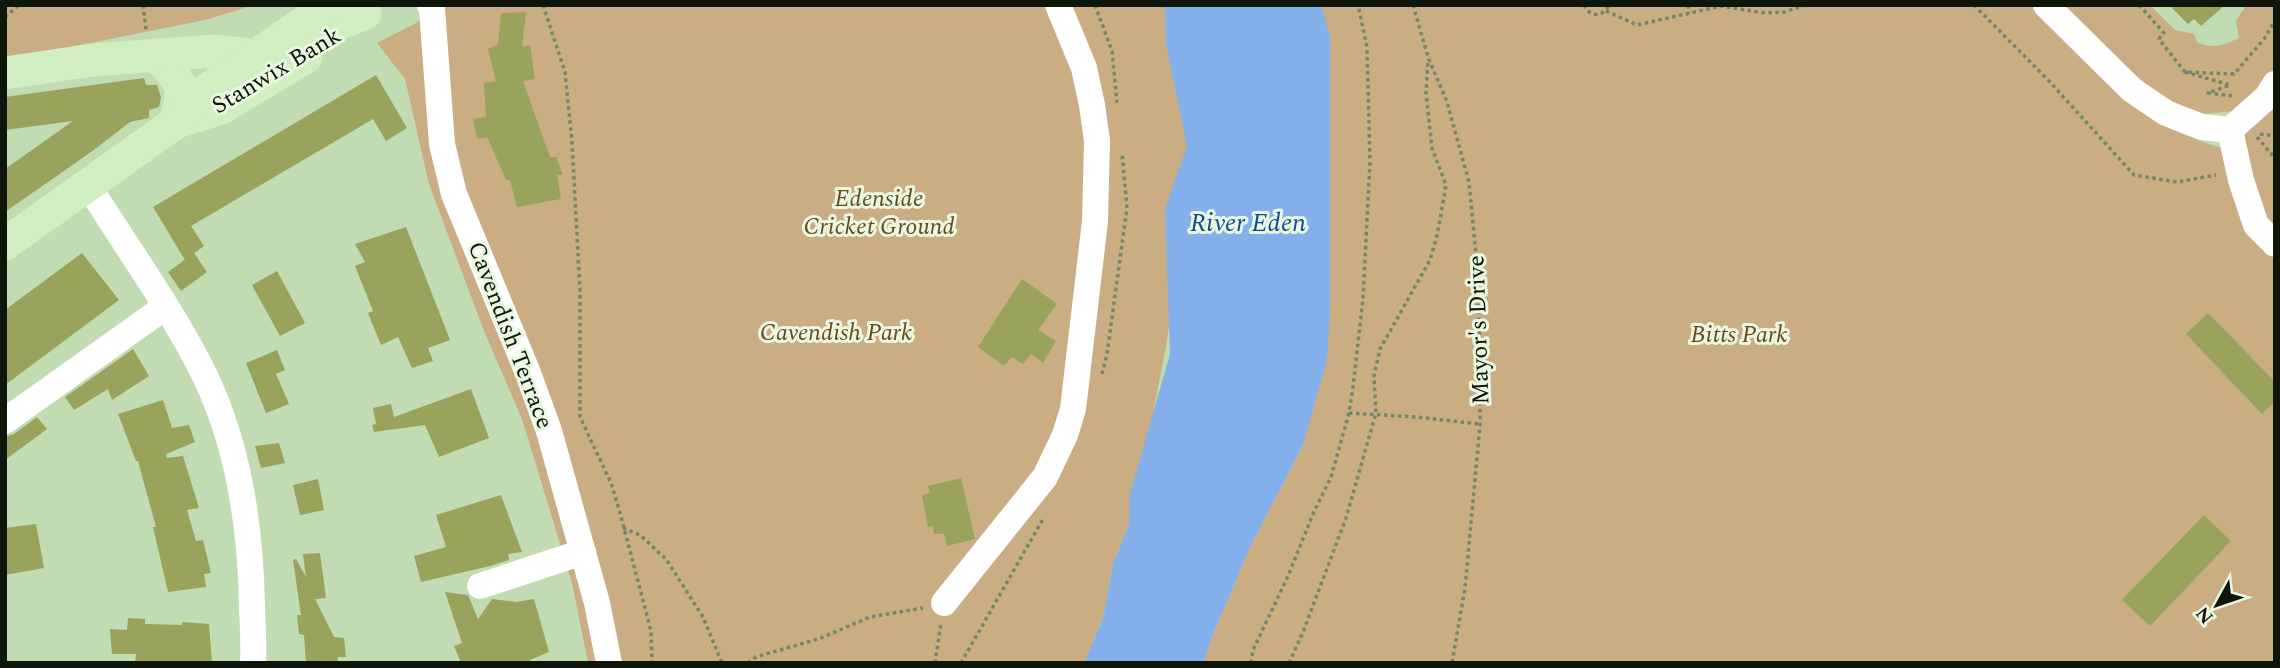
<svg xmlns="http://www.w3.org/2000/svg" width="2280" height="668" font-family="Spectral,serif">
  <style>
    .green { fill: #cbad83 }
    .water { fill: #83b0ea }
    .building { fill: #9aa35b }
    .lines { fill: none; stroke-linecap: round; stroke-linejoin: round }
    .path { stroke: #75876a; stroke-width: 3.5; stroke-dasharray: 3.5 3.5; stroke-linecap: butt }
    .minor { stroke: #fff; stroke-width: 26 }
    .major { stroke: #d0eebf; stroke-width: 33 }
    .labels { text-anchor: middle; stroke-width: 6; stroke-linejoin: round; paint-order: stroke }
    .street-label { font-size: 24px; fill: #0d1608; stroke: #eaf8e3 }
    .park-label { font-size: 24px; font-style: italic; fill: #684919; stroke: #eaf8e3 }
    .water-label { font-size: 26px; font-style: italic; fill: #0f4d91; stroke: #eaf8e3 }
  </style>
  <rect width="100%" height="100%" fill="#c1dbb3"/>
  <g class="green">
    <path d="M5 5H254L205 20 5 60Z"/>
    <path d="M442 5H1171L1190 125 1180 248 1167 341 1142 471 1129 524 1113 564 1103 618 1084 663H588L572 583 522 419 484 331 429 184 405 79 377 43 416 23Z"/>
    <path d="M1320 5H2039L2121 90 2170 129 2211 145 2231 150 2234 111 2203 114 2174 109 2056 5H2150L2175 30 2194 34 2197 42C2213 50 2223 45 2239 38L2236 21 2246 5H2275V663H1203L1214 632 1252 543 1303 445Z"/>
  </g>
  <path class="water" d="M1165 5H1321L1330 37V310L1327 360 1303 445 1252 543 1214 632 1203 663H1084L1103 618 1113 564 1129 524 1130 494 1170 354 1165 209 1187 146 1166 44Z"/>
  <g class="building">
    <path d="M2169 5H2225L2201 26 2194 19 2188 24Z"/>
    <path d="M526 12 522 47 530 45 535 79 523 81 550 157H556L563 175H557L561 199 517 207 510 180H506L487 137 477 139 473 119 486 117 484 83 496 81 488 49 498 44 501 13Z"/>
    <path d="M376 75 407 128 386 141 373 119 191 226 204 246 185 260 153 207Z"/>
    <path d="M144 78 146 85H157L161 97 159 107 149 110V118L130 122 91 152 5 212V169L73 121 5 130V97Z"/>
    <path d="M406 227 450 340 428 348 433 361 412 368 398 337 381 345 368 313 373 311 355 266 365 262 355 244Z"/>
    <path d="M82 253 119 300 5 385V310Z"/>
    <path d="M194 253 207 272 181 291 168 272Z"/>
    <path d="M277 271 305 323 280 336 252 285Z"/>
    <path d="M1022 279 1057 304 1038 330 1056 341 1043 363 1031 354 1023 364 1012 357 1004 366 978 347Z"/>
    <path d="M2208 313 2275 382V402L2262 414 2186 334Z"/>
    <path d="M133 349 149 376 112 400 108 389 74 410 65 397Z"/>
    <path d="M277 350 285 370 276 374 289 404 266 413 246 363Z"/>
    <path d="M471 389 489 438 439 457 425 425 374 432 372 425 376 424 373 408 391 404 394 417Z"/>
    <path d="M163 400 172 428 189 425 195 442 166 454 167 458 183 456 199 508 187 510 196 541 203 540 211 573 204 574 206 587 168 592 153 527H156L138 461H136L118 414Z"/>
    <path d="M37 417 47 429 5 460V437L14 434Z"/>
    <path d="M279 443 285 463 261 468 255 446Z"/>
    <path d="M961 478 975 539 947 546 944 534H934L933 526 928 527 922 496 930 492 928 486Z"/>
    <path d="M318 479 324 510 300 515 293 485Z"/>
    <path d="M501 495 522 552 508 554 509 560 490 566 421 582 414 556 446 547 436 515Z"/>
    <path d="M2204 515 2231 541 2150 626 2122 600Z"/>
    <path d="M36 524 44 568 5 575V528Z"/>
    <path d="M320 553 326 598 315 599 334 637 344 638 346 657H338V663H306L304 635 299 634 297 615H301L293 560 296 559 306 577 303 554Z"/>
    <path d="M445 592 468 595 478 619 492 599 516 602 534 599 549 652 530 660 529 663H461L454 646 462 643Z"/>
    <path d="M128 618 145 619V624L182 625V622L209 624 212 663H135L136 654H112L110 629 127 630Z"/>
  </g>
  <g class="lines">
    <g class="path">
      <path d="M143 5 146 30"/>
      <path d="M543 5 565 72 572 142 580 291V417L611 483 619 509 651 631 652 663"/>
      <path d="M1095 5 1112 51 1117 103"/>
      <path d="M1413 5 1428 57 1447 102 1469 182 1476 255 1480 353V425L1465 588 1452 663"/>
      <path d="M1584 5C1590 18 1603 17 1609 5"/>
      <path d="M1688 5 1689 13"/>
      <path d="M1974 5 2050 82 2134 175 2177 182 2216 175"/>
      <path d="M2139 5 2164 33 2159 39 2185 72 2234 74 2264 39 2275 21"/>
      <path d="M1606 11 1637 25 1721 6 1765 13 1785 12 1805 5"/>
      <path d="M5 17 19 5"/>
      <path d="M2185 72 2230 85 2208 93 2234 96"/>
      <path d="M2260 134 2275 136"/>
      <path d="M2257 137 2275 158"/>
      <path d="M1102 374 1107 354 1127 208 1122 153"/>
      <path d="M1349 413 1416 417 1479 424"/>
      <path d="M623 528 640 535 666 559 703 617 722 663"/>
      <path d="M748 663 756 657 821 638 870 617 923 608"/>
      <path d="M935 663 941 623"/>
      <path d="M961 663 1043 519"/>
      <path d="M1251 663 1253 650 1288 576 1313 514 1331 477 1349 413 1353 387 1363 299 1370 162 1367 47 1358 5"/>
      <path d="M1289 663 1303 632 1346 518 1376 413 1374 376 1380 349 1430 260 1437 236 1446 185 1432 148 1426 93 1428 59"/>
    </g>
    <g class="minor">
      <path d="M430 5 432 9 442 144 454 194 528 373 549 431 597 603 609 663"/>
      <path d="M2046 5 2132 90 2166 113 2202 127 2230 130"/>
      <path d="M2230 130 2241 180 2256 225 2275 244"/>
      <path d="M2230 130 2267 97 2275 84"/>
      <path d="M88 185C127 248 172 309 205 376 240 449 251 530 252 609 253 627 254 645 253 663"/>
      <path d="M5 421 165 307"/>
      <path d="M480 586 583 552"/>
      <path d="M944 603 1045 477 1065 435 1073 409 1095 221 1097 141 1092 105 1084 68 1058 5"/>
    </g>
    <g class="major">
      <path d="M156 55C183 84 186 85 175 123"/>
      <path d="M5 73 93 60 215 51 276 58 324 30 365 13"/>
      <path d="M180 121 221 108 306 57"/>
      <path d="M5 244 175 123 208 89 329 5"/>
    </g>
  </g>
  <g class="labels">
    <g class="street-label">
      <text transform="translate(276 70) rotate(-31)" y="8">Stanwix Bank</text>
      <text transform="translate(1478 330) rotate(-92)" y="8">Mayor's Drive</text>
      <text transform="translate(511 335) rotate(69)" y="8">Cavendish Terrace</text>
    </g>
    <g class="park-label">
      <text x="879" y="206">Edenside<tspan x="879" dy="28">Cricket Ground</tspan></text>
      <text x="836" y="340">Cavendish Park</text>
      <text x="1739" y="342">Bitts Park</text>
    </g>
    <g class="water-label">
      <text x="1248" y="231">River Eden</text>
    </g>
  </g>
  <rect width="2280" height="668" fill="none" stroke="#0d1608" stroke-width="14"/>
  <g transform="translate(2217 605) rotate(230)" stroke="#eaf8e3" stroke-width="5" paint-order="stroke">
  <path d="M0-5L12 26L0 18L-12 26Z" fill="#0d1608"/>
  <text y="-10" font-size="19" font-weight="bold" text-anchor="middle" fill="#0d1608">N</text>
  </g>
</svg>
